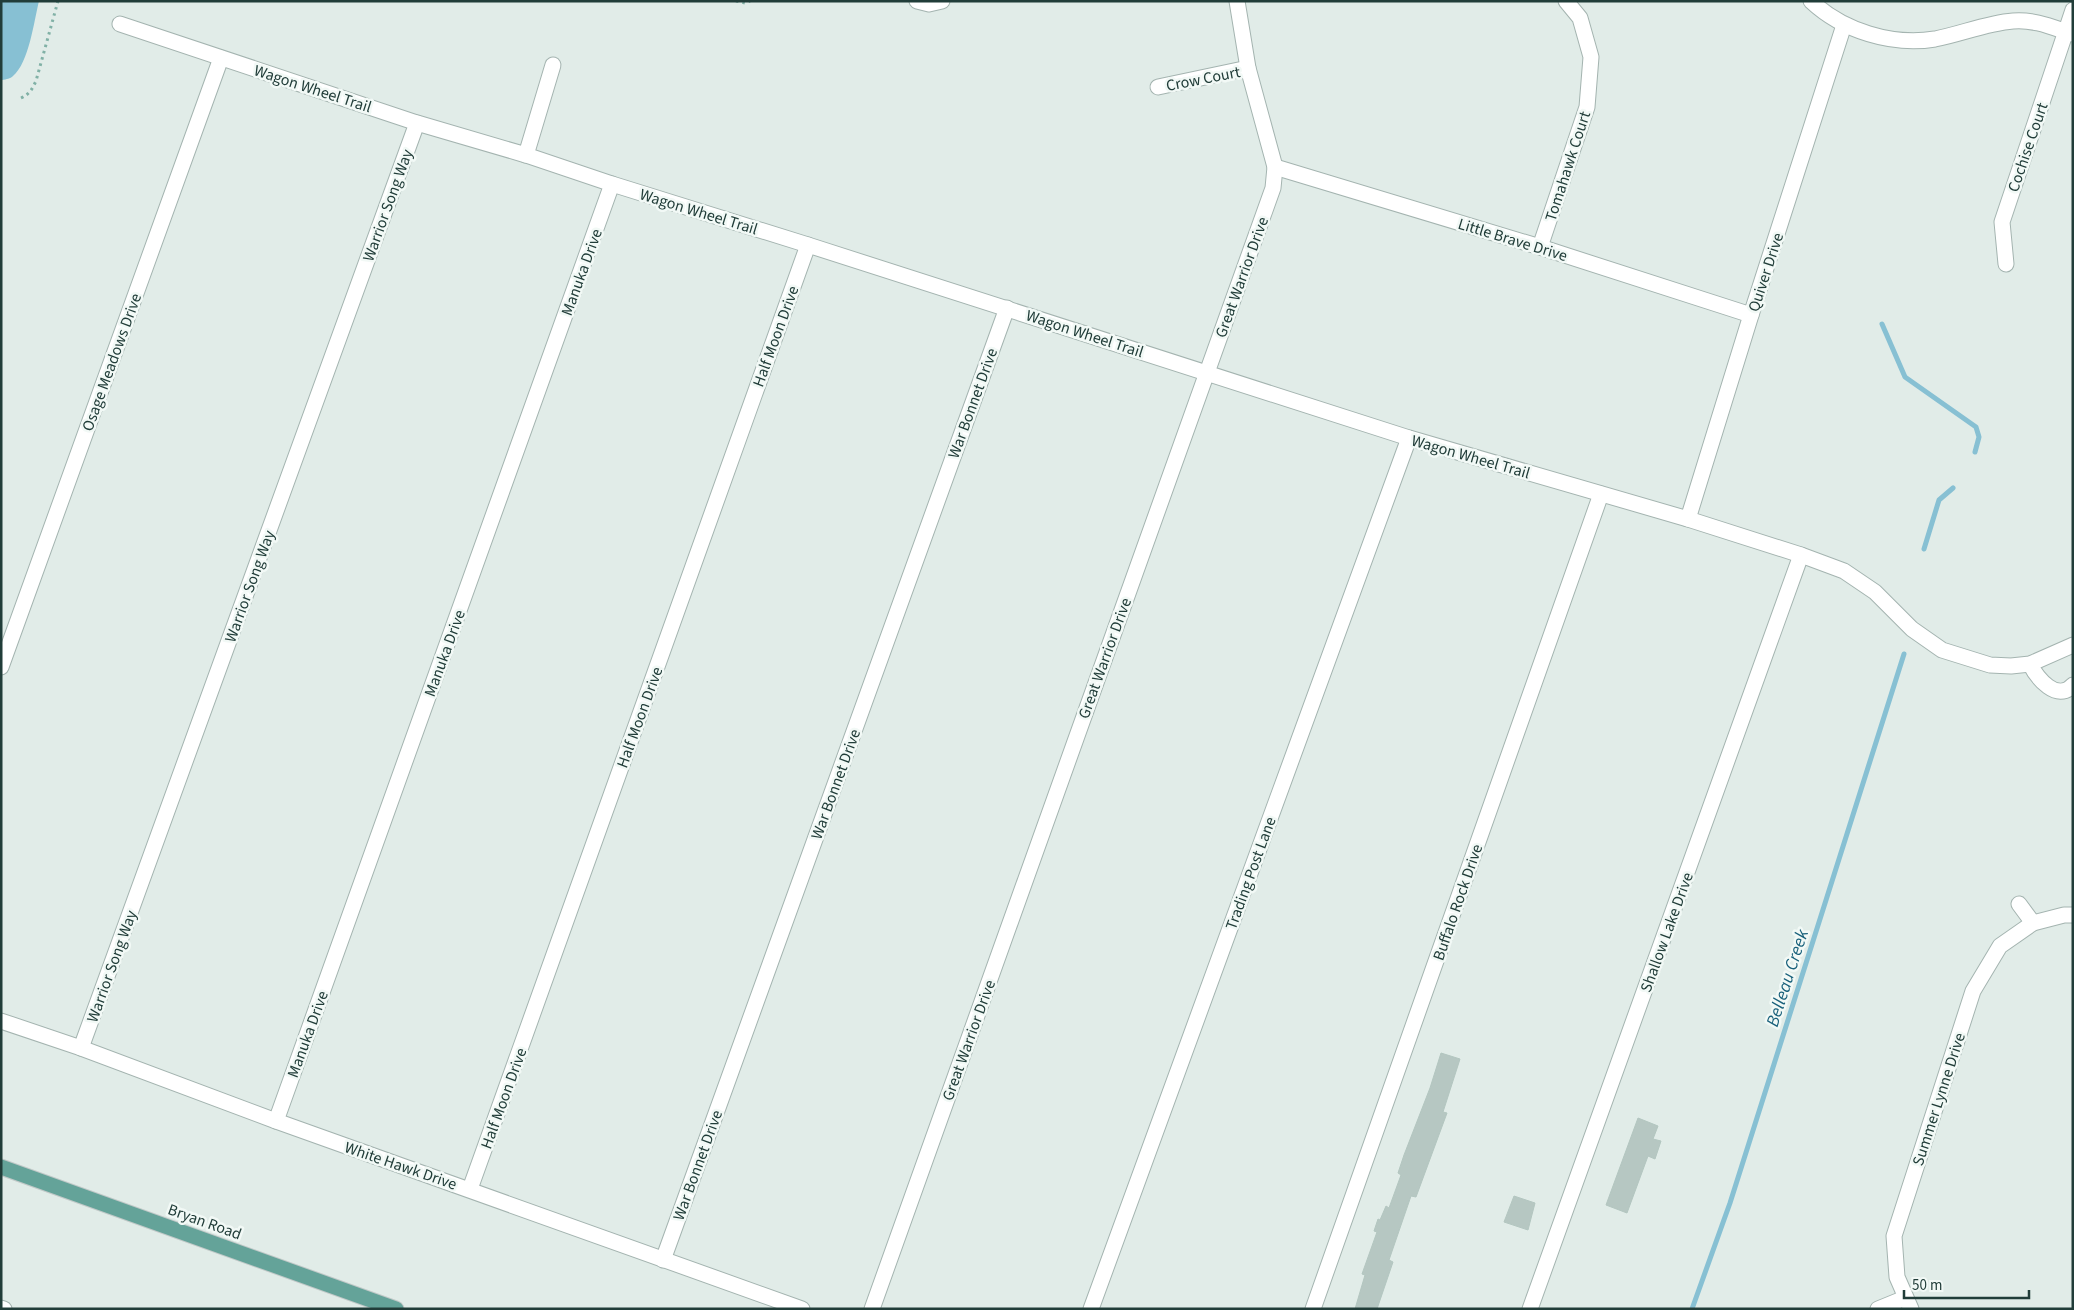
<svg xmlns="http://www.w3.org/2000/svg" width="2074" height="1310" font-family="'Source Sans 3',sans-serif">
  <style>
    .water { fill: #87c0d3 }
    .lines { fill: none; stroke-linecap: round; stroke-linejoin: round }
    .stream { stroke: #87c0d3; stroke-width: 5 }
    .building { fill: #b6c7c2; stroke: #b3c6c0 }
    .minor-casing { stroke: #a4b4b0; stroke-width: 17 }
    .major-casing { stroke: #c1c9c8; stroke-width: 17 }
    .path { stroke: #81b1a6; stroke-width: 3; stroke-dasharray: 2.5 4; stroke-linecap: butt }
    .minor { stroke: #fff; stroke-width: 15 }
    .major { stroke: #64a399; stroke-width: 15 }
    .labels { text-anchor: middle; stroke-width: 5; stroke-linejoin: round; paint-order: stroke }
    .street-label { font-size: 16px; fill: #213d39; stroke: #f2f9f6 }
    .water-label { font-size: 18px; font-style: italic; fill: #19617b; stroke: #f2f9f6 }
  </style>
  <rect width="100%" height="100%" fill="#e1ece8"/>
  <path class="water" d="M1 1H39C34 21 29 63 13 76 10 79 7 79 2 80Z"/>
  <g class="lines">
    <g class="stream">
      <path d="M1882 324 1905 377 1976 427 1979 437 1975 452"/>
      <path d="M1924 549 1939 500 1953 488"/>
      <path d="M1692 1309 1730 1203 1904 654"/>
    </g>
  </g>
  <g class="building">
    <path d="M1441 1053 1460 1059 1443 1112 1447 1113 1416 1197 1411 1196 1389 1260 1393 1262 1377 1309H1355L1365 1275 1362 1274 1377 1232 1374 1231 1378 1219 1380 1220 1386 1206 1389 1208 1401 1175 1398 1173 1404 1155 1430 1088Z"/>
    <path d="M1638 1118 1658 1126 1653 1139 1661 1141 1655 1159 1648 1156 1627 1213 1606 1205Z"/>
    <path d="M1514 1196 1535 1203 1528 1230 1504 1222Z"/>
  </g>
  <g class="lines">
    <defs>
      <g id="minor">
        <path d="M917 1 929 4 942 1"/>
        <path d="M1811 1C1843 31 1892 46 1935 39 1961 34 1987 23 2013 21 2034 19 2054 28 2073 34"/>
        <path d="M120 24 417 123 526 155 612 184 808 245 1409 438 1688 519 1801 555 1844 571 1875 592 1912 629 1942 650 1990 665 2011 666 2030 664 2073 645"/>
        <path d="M1158 87 1248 68"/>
        <path d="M526 155 553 65"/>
        <path d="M1275 167 1540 247 1751 315"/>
        <path d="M1540 247 1587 107 1591 57 1580 18 1566 1"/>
        <path d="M2006 264 2002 222 2073 10"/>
        <path d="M1688 519 1751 315 1844 25"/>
        <path d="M2030 664C2037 678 2057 703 2073 685"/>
        <path d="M1 667 221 58"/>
        <path d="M2019 904 2033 923"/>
        <path d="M1 1021 81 1048 276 1121 802 1309"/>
        <path d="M81 1048 417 123"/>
        <path d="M276 1121 612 184"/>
        <path d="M470 1189 808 245"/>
        <path d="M663 1260 1007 308"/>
        <path d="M1 1308 4 1309"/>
        <path d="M872 1309 1273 188 1275 167 1248 68 1237 1"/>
        <path d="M1091 1309 1409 438"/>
        <path d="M1313 1309 1601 494"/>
        <path d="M1530 1309 1801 555"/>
        <path d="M1878 1309 1905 1298"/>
        <path d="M1911 1309 1897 1277 1894 1236 1973 991 2000 946 2033 923 2064 915H2073"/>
      </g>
      <path id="major" d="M1 1167 396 1309"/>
    </defs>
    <use href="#minor" class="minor-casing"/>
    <use href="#major" class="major-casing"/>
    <g class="path">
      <path d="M736 1 745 3 750 1"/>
      <path d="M21 98C30 94 32 89 36 81L58 1"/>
    </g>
    <use href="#minor" class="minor"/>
    <use href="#major" class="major"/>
  </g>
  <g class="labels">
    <g class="street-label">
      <text transform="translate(1203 78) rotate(-11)" y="6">Crow Court</text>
      <text transform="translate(313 88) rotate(18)" y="6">Wagon Wheel Trail</text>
      <text transform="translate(2027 147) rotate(-71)" y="6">Cochise Court</text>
      <text transform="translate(1567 166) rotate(-72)" y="6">Tomahawk Court</text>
      <text transform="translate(387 205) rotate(-70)" y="6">Warrior Song Way</text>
      <text transform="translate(699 211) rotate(17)" y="6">Wagon Wheel Trail</text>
      <text transform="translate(1513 239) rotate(17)" y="6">Little Brave Drive</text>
      <text transform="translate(581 272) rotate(-70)" y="6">Manuka Drive</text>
      <text transform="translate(1765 272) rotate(-72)" y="6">Quiver Drive</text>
      <text transform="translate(1241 277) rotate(-70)" y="6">Great Warrior Drive</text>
      <text transform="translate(1085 333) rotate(18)" y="6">Wagon Wheel Trail</text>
      <text transform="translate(775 336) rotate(-70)" y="6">Half Moon Drive</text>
      <text transform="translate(111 362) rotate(-70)" y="6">Osage Meadows Drive</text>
      <text transform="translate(972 403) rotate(-70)" y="6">War Bonnet Drive</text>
      <text transform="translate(1471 456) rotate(16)" y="6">Wagon Wheel Trail</text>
      <text transform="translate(249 586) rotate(-70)" y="6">Warrior Song Way</text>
      <text transform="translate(444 653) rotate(-70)" y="6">Manuka Drive</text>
      <text transform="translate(1104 658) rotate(-70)" y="6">Great Warrior Drive</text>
      <text transform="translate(639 717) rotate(-70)" y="6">Half Moon Drive</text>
      <text transform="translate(835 784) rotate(-70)" y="6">War Bonnet Drive</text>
      <text transform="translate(1250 873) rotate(-70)" y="6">Trading Post Lane</text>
      <text transform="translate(1457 902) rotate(-71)" y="6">Buffalo Rock Drive</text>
      <text transform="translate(1666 932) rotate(-70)" y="6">Shallow Lake Drive</text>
      <text transform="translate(111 966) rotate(-70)" y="6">Warrior Song Way</text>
      <text transform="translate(307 1034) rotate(-70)" y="6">Manuka Drive</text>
      <text transform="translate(968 1040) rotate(-70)" y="6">Great Warrior Drive</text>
      <text transform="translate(503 1098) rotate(-70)" y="6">Half Moon Drive</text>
      <text transform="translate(1938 1099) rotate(-72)" y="6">Summer Lynne Drive</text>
      <text transform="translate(401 1165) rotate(19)" y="6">White Hawk Drive</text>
      <text transform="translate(697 1165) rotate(-70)" y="6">War Bonnet Drive</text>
      <text transform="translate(205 1221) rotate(20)" y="6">Bryan Road</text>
    </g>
    <g class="water-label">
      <text transform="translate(1787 978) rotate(-72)" y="6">Belleau Creek</text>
    </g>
  </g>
  <rect width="2074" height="1310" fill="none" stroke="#213d39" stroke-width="5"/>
  <path d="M1904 1290v8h125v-8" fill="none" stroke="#213d39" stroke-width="2.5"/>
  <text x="1912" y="1290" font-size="15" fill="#213d39" stroke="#f2f9f6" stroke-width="4" paint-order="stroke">50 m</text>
</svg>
